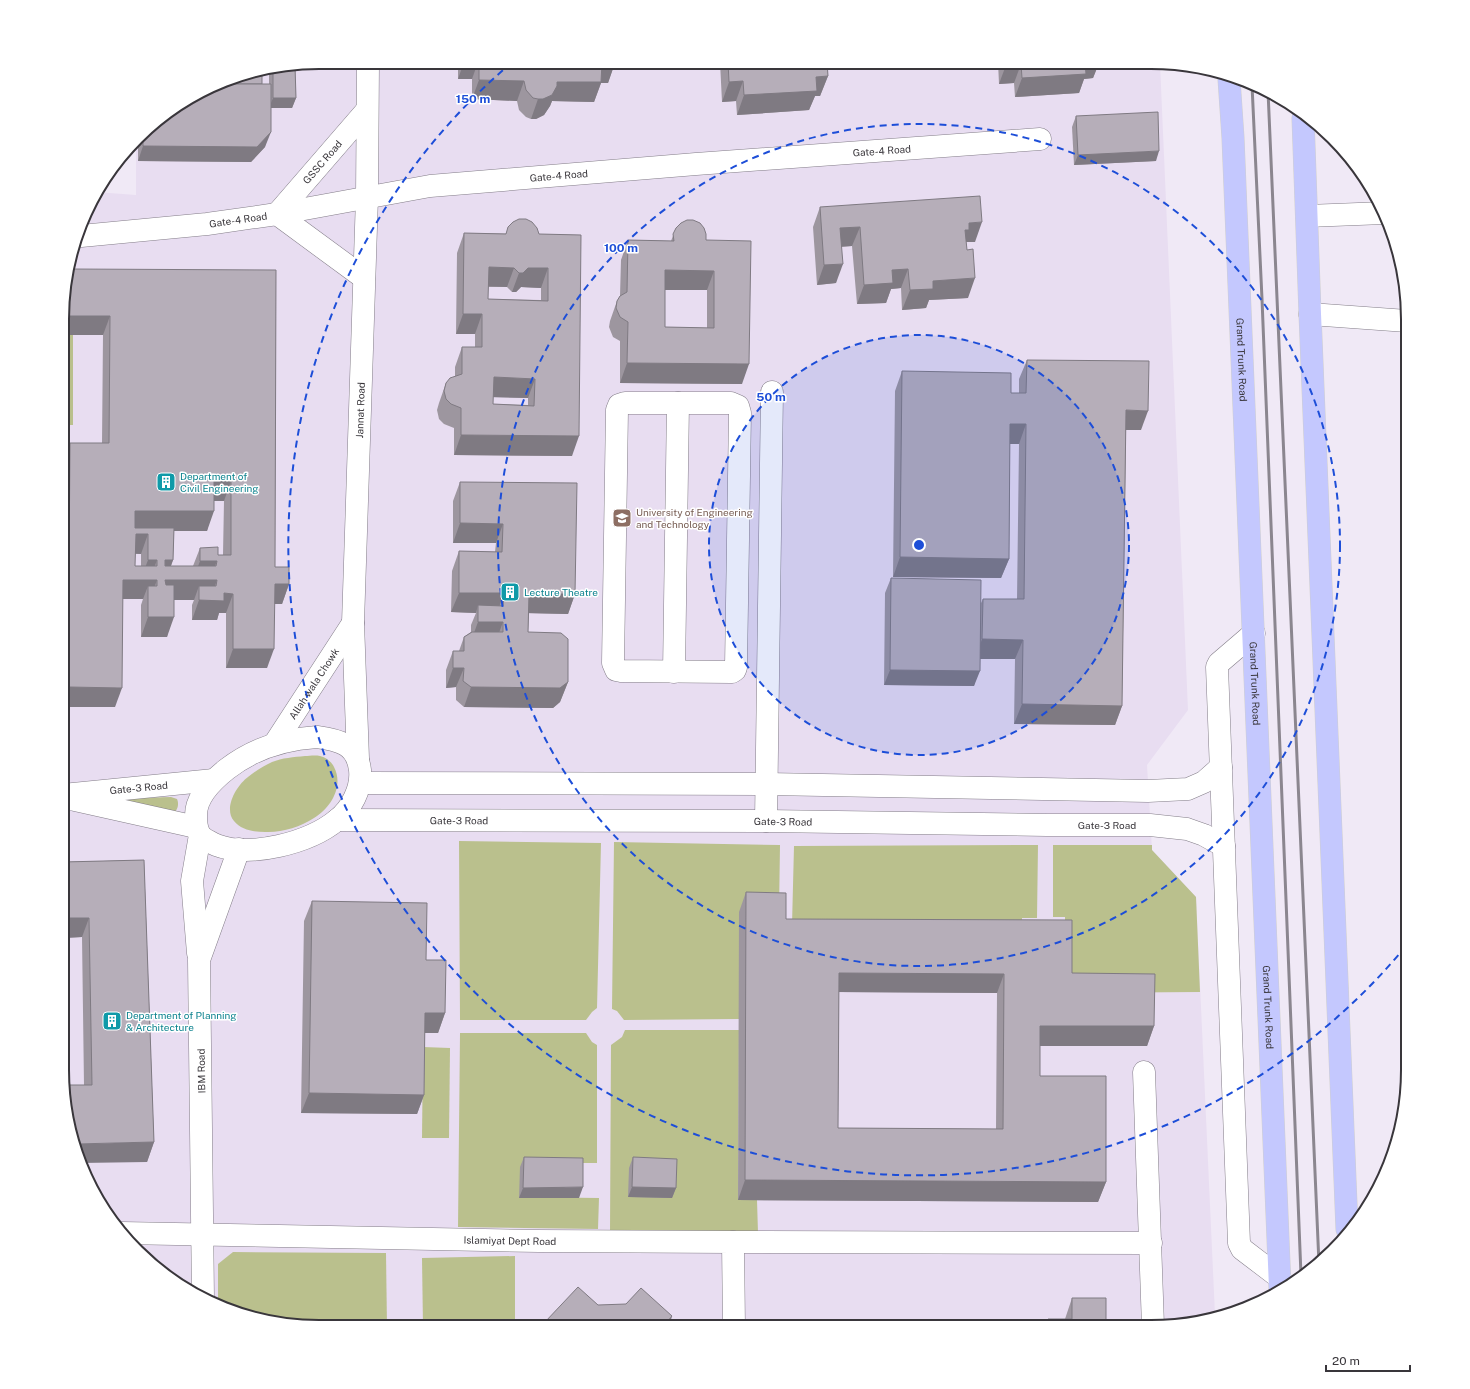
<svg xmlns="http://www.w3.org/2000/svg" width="1470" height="1389" font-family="'Public Sans',sans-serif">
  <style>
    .built { fill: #e8ddf1 }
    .green { fill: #bac08d }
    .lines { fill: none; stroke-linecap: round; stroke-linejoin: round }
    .minor-casing { stroke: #837d88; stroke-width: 23 }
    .major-casing { stroke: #cfcfd0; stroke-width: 23 }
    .minor { stroke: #fff; stroke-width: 22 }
    .major { stroke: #c4c8fe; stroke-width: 22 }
    .rail { stroke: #8b868f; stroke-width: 3 }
    .wall { fill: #9d969f; fill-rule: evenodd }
    .shaded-wall { fill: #7f7a82 }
    .building { fill: #b6aeb9; stroke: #7f7a82; fill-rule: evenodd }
    .ring { fill: none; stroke: #1d4ed8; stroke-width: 2; stroke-dasharray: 7 5 }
    .labels { text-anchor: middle; stroke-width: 3; stroke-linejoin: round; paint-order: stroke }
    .street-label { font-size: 10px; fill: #39363b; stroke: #fff }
    .culture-label { font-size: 10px; fill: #0d838f; stroke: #fff; text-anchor: start }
    .education-label { font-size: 10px; fill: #785e54; stroke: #fff; text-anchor: start }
    .rim { fill: none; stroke: #39363b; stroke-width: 2 }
    .centre { fill: #1d4ed8; stroke: #fff; stroke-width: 2 }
    .ring-label { font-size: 12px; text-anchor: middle; font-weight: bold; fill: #1d4ed8; stroke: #fff; stroke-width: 3; stroke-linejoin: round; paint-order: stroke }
  </style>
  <rect width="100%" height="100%" fill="#f0e9f6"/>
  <path class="built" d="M319 62 1160 63 1188 710 1147 765 1152 850 1196 897 1215 1315 1167 1326 319 1327 253 1318 206 1301 126 1239 81 1168 63 1086 64 285 96 192 136 195V142L150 126 236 76Z"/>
  <g class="green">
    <rect x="64" y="335" width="9" height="90"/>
    <path d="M305 756C309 756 315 755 320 756 325 757 332 762 334 767 344 786 331 808 314 818 300 827 281 833 265 832 254 832 241 830 234 821 223 808 237 785 248 777 255 771 264 766 272 762 282 758 294 757 305 756Z"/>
    <path d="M171 797 177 799C179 804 178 808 175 812L102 799Z"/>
    <path d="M459 841 601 843 597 1008 592 1012 586 1020H460Z"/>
    <path d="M614 842 780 845 779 912 739 1019 624 1020 617 1011 612 1009Z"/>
    <path d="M1038 845 1037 918H1022V940L792 925 794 846Z"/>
    <path d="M1053 845H1152V850L1196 897 1200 992 1065 993V917H1053Z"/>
    <path d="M625 1030H739L738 1200H757L758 1233 610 1232 611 1045 622 1037Z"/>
    <path d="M460 1033H586L592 1042 597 1045V1163H580L519 1197 599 1198 598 1229 458 1227Z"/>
    <path d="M423 1047 450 1048 449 1138H422Z"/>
    <path d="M233 1252 386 1253 387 1327H319L253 1318 218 1305V1264Z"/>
    <path d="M515 1256V1327H423L422 1258Z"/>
  </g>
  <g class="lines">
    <defs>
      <g id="minor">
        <path d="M1307 216 1384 213"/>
        <path id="s1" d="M81 236 207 224 277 214 430 186 696 164 1040 139"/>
        <path id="s2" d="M364 278 277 214 367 110"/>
        <path d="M1310 314 1407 321"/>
        <path d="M625 403H731L738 406 740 413 736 667 735 670 732 672 621 671 616 670 613 663 617 410 619 405Z"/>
        <path d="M1254 633 1219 663 1217 667 1239 1243 1242 1249 1280 1278"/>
        <path d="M674 672 678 403"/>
        <path d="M317 737C339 740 357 744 360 770 362 789 351 809 337 820 309 843 250 858 216 845 210 842 202 839 199 833 196 827 196 822 196 815 196 796 213 780 227 769 254 748 284 739 317 737Z"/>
        <path id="s3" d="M275 743 353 623"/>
        <path id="s4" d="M358 759 353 623 367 197 368 62"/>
        <path d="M360 783 767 784 1148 791 1188 789 1204 782 1221 767"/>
        <path id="s5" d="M63 795 214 780"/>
        <path d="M75 800 196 827"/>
        <path id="s6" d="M337 820 766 821 1047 825H1150L1187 829 1204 835 1224 846"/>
        <path d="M766 821 772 392"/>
        <path d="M198 953 192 881 200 835"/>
        <path d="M1144 1072 1153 1326"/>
        <path id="s7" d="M122 1233 539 1241 733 1242 734 1327"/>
        <path d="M733 1242 1151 1243"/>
        <path d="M203 1299 199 960 239 849"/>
      </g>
      <g id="major">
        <path id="s8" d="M1229 79 1233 138 1280 1288"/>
        <path d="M1303 118 1310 314 1347 1229"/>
      </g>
    </defs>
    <use href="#minor" class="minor-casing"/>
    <use href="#major" class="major-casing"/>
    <use href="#minor" class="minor"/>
    <use href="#major" class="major"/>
    <g class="rail">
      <path d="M1252 85 1262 299 1301 1275"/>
      <path d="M1268 91 1319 1264"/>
    </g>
  </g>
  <g class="wall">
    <path d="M458 62H615L608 83H601L594 102 552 101 550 106 544 115 536 119H531L526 117 519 110 517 101 472 99V79H458Z"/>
    <path d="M720 62H827L828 76 820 96H815L809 110 737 115 736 101 722 102Z"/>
    <path d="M998 62 1099 63 1093 78 1084 79 1079 93 1015 97 1014 83 999 84Z"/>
    <path d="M295 66 296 98 292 108H271L265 147 251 162 138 161V140L150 126 230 84 231 79 236 76 262 84H269V70Z"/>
    <path d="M1076 116 1156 161 1074 165 1072 127Z"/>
    <path d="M820 207 975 242H966L968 298 929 300 926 308 902 310 901 288 891 289 886 303 857 304 852 246 841 247 836 283 817 285 813 227Z"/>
    <path d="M676 228 706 240 742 384 620 383V341L613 337 609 327 610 321 617 301 620 296 621 260 628 240 671 241ZM665 290H707V328L665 327Z"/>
    <path d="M464 233 581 235 572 456 454 455V428L444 424 439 419 437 410 439 403 446 383 455 376V367L462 347H475V334H456L457 253ZM488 287H507L512 292H516L521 287 541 288V300L488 299ZM493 397 528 398V405L493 404Z"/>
    <path d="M276 270 275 567 289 584 282 604H274L267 668H226V613H219L217 620H192V605L194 600H174L167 637H141V605L143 599H122L115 707H63L64 459 70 443H102L103 335 64 285ZM214 501H224L223 555H218L200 548 193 566H171L173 560 174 531H207ZM135 554H141V566H135Z"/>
    <path d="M1027 360 1141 430H1126L1122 706 1115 725 1014 724 1015 659H980L974 686 884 685 885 593 891 578 981 603 983 599H1017L1019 444H1010L1009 559 1001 578 893 577 895 391 902 371 1011 393H1019V379Z"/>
    <path d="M460 482 575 594 568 614 529 613 528 632 568 682 560 702 553 708 464 707 456 700V687L446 688V670L453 651H459L464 637 471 632V625L476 613 451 612 452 571 459 551 495 552 496 543H453V501Z"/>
    <path d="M144 860 154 1142 147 1162 84 1085 82 937 63 938V862Z"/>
    <path d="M746 892 786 919 1072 973 1154 1026 1147 1046H1040V1076L1106 1182 1098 1202 738 1200 739 912ZM839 992 997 993 996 1129 838 1128Z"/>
    <path d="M312 901 426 960 445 1013 438 1033H425L424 1095 417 1114 301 1113 304 921Z"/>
    <path d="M524 1157 579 1198H519L520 1167Z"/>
    <path d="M633 1157 676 1188 672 1198 628 1197 629 1168Z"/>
    <path d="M1072 1298 1106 1326 1046 1327 1048 1319H1065Z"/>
    <path d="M598 1305 669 1325 671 1327H544L545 1322Z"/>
  </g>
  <g class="shaded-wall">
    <path d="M464 62H478L472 79H458Z"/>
    <path d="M602 63H615L608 83H601L594 102 552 101 550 106 544 115 536 119H531L538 99 557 82Z"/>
    <path d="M1084 63H1099L1093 78 1084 79 1079 93 1015 97 1022 78Z"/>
    <path d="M1021 64 1014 83 999 84 1006 65Z"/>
    <path d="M828 76 820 96H815L809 110 737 115 744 95 816 77Z"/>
    <path d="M479 80 524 81 517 101 472 99Z"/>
    <path d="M743 81 736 101 722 102 729 82Z"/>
    <path d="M273 98H296L292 108H269Z"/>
    <path d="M271 132 265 147 251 162 138 161 143 146Z"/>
    <path d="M1159 151 1156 161 1074 165 1078 155Z"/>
    <path d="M982 222 975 242H965V230L969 223Z"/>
    <path d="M860 227 852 246 833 247 840 228Z"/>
    <path d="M843 264 836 283 817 285 824 265Z"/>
    <path d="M489 267 514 268 507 287 482 286Z"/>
    <path d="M528 268H548L541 288 521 287 516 292H512L519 273Z"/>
    <path d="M908 269 901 288 891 289 886 303 857 304 864 285 892 270Z"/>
    <path d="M665 270 714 271 707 290H658Z"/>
    <path d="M975 278 968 298 929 300 926 308 902 310 910 290 933 281Z"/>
    <path d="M463 314H482L475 334H456Z"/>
    <path d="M64 316H110L103 335H64Z"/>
    <path d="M627 363 749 364 742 384 620 383Z"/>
    <path d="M494 377 535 379 528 398 486 397Z"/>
    <path d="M1126 410 1148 411 1141 430H1119Z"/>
    <path d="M1010 424H1026L1019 444H1003Z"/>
    <path d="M461 435 579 436 572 456 454 455Z"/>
    <path d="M214 481H231L224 501H207Z"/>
    <path d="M135 511H214L207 531H128Z"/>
    <path d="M460 523 503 524 496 543H453Z"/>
    <path d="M136 534H148L141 554 128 553Z"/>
    <path d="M900 557 1009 559 1001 578 893 577Z"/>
    <path d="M148 560H157L150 579H141Z"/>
    <path d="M165 560H173L166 579Z"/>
    <path d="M200 561H217L209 580H217L210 600 199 586 194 600H158L165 580H193Z"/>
    <path d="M64 579H69L64 595Z"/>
    <path d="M123 580H157L150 599 148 586 143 599H115Z"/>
    <path d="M275 584H289L282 604H267Z"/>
    <path d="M224 593 233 594 226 613H219L217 620H192L199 600Z"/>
    <path d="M459 593H504L497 613 478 605 476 613 451 612Z"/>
    <path d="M529 594H575L568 614 522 613Z"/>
    <path d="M148 617H174L167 637H141Z"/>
    <path d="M478 622H503L496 641H471Z"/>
    <path d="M982 639 1023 640 1015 659H975Z"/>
    <path d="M233 649H274L267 668H226Z"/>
    <path d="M453 668H464L456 687 446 688Z"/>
    <path d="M890 670 980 671 974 686 884 685Z"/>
    <path d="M568 682 560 702 553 708 464 707 471 687Z"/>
    <path d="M69 687 122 688 115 707H63V704Z"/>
    <path d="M1022 704 1122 706 1115 725 1014 724Z"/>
    <path d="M63 918H89L82 937 63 938Z"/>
    <path d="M839 973 1004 974 997 993 832 992Z"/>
    <path d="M425 1013H445L438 1033H418Z"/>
    <path d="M1040 1026H1154L1147 1046H1033Z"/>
    <path d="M309 1093 424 1095 417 1114 301 1113Z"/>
    <path d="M154 1142 147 1162 80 1163 76 1144Z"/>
    <path d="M745 1180 1106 1182 1098 1202 738 1200Z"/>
    <path d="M583 1187 579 1198H519L523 1188Z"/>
    <path d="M632 1187 676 1188 672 1198 628 1197Z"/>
    <path d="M672 1316 669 1327 666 1323Z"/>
    <path d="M611 1320 609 1327H605Z"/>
  </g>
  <g class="building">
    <path d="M479 62H615V63H602L601 82H557V86L552 95 543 99H538L533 98 526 90 524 81 479 80Z"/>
    <path d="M728 62H827L828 76 816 77 817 91 744 95 743 81 729 82Z"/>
    <path d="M1006 62 1085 63 1086 74 1022 78 1021 64 1006 65Z"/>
    <path d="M295 66 296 98H273V70Z"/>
    <path d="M262 71V84H232V78L236 76Z"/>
    <path d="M221 84H271V132L257 147 143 146V134L150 126Z"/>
    <path d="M1158 112 1159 151 1078 155 1076 116Z"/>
    <path d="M980 196 982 222 969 223V230H965L967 250 973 249 975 278 933 281V289L910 290 908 269 892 270 893 283 864 285 860 227 840 228 843 264 824 265 820 207Z"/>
    <path d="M519 219H526L532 222 537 228 539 234 581 235 579 436 461 435V408L451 404 446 399 444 391 446 383 450 378 462 374V347H482V314H463L464 233 506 234 508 227 513 222ZM489 267 514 268 519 273H523L528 268H548V301L488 299ZM494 377 535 379 534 406 493 404Z"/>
    <path d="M687 220H693L700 223 704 228 706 234V240L751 241 749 364 627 363 628 322 620 317 616 308 617 301 620 296 627 292 628 240 674 241 673 234 676 228 681 223ZM665 270 714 271V328L665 327Z"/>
    <path d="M70 269 276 270 275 567H289V584H275L274 649H233V594L224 593V601L199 600V586H216L217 580H165L166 585H174V617H148V586H157V580H123L122 688 69 687V579H64V566H69L70 443H109L110 316H64V285ZM214 481H231V555H218V547L200 548V561H217L216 566H165V560H173L174 528H135V511H214ZM136 534H148V560H157V566H135Z"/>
    <path d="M1027 360 1149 361 1148 411 1126 410 1122 706 1022 704 1023 640 982 639 983 599H1024L1026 424H1010L1009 559 900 557 902 371 1011 373V393H1026Z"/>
    <path d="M460 482 577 483 575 594H529L528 632 561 633 568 639V682L560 688 471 687 463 681 464 668H453V651H464V637L472 632H503V622H478V605L503 606 504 593H459V551L502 552 503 524 460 523Z"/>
    <path d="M891 578 981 580 980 671 890 670Z"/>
    <path d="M144 860 154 1142 76 1144 63 1085H92L89 918H63V862Z"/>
    <path d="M746 892 786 893V919L1072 920V973L1155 974 1154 1026H1040V1076H1106V1182L745 1180ZM839 973 1004 974 1003 1129 838 1128Z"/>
    <path d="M312 901 427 903 426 960H446L445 1013H425L424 1095 309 1093Z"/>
    <path d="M524 1157 583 1158V1187L523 1188Z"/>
    <path d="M633 1157 677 1159 676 1188 632 1187Z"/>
    <path d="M578 1287 598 1305 626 1304 641 1288 672 1316 666 1323 671 1327H618L611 1320 605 1327H550L545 1322Z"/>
    <path d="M1072 1298H1106V1326L1048 1327V1319H1072Z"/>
  </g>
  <circle cx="919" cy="545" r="210" fill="#1d4ed8" fill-opacity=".12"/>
  <g class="ring">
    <circle cx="919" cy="545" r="210"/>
    <circle cx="919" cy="545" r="421"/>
    <path d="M1406 946A631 631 0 1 1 509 65"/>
  </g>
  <defs>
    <symbol id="building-square" viewBox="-11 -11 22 22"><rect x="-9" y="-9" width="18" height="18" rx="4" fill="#0f9aa8" stroke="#fff"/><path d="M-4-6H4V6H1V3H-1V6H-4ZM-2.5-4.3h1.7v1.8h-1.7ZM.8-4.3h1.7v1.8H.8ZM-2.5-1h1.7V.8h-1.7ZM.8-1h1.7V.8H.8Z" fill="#fff"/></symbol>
    <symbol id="university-square" viewBox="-11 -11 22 22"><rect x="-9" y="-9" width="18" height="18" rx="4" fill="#8d6e63" stroke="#fff"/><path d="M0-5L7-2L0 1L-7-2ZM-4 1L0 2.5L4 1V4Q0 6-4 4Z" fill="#fff"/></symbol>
  </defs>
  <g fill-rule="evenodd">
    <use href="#building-square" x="155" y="471" width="22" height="22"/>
    <use href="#university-square" x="611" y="507" width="22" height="22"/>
    <use href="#building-square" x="499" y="581" width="22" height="22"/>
    <use href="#building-square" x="101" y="1010" width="22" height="22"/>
  </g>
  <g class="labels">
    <g class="street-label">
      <text dy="4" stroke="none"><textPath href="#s1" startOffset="806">Gate-4 Road</textPath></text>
      <text dy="4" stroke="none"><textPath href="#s2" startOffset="177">GSSC Road</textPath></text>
      <text dy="4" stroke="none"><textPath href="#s1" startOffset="482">Gate-4 Road</textPath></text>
      <text dy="4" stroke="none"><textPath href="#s1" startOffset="158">Gate-4 Road</textPath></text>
      <text dy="4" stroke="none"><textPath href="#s8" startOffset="281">Grand Trunk Road</textPath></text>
      <text dy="4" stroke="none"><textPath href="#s4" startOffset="349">Jannat Road</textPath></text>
      <text dy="4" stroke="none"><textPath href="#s3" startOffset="71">Allah wala Chowk</textPath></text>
      <text dy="4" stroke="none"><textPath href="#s8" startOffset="605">Grand Trunk Road</textPath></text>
      <text dy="4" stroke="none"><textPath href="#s5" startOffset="76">Gate-3 Road</textPath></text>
      <text dy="4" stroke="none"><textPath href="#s6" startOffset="122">Gate-3 Road</textPath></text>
      <text dy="4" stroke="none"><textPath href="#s6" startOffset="446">Gate-3 Road</textPath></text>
      <text dy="4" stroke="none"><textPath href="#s6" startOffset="770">Gate-3 Road</textPath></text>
      <text dy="4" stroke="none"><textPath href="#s8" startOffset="929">Grand Trunk Road</textPath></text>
      <text transform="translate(201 1071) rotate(-91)" y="4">IBM Road</text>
      <text dy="4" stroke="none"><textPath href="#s7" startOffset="388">Islamiyat Dept Road</textPath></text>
    </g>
    <g class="culture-label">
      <text x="180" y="480">Department of<tspan x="180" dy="12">Civil Engineering</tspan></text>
      <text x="524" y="596">Lecture Theatre</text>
      <text x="126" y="1019">Department of Planning<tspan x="126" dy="12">&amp; Architecture</tspan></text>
    </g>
    <g class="education-label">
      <text x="636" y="516">University of Engineering<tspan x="636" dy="12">and Technology</tspan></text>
    </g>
  </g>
  <path d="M0 0H1470V1389H0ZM319 69H1151A250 250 0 0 1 1401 319V1070A250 250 0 0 1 1151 1320H319A250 250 0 0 1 69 1070V319A250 250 0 0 1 319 69Z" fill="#fff" fill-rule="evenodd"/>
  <path class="rim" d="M319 69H1151A250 250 0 0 1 1401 319V1070A250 250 0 0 1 1151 1320H319A250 250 0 0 1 69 1070V319A250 250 0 0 1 319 69Z"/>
  <circle cx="919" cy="545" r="6" class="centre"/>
  <g class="ring-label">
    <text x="473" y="103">150 m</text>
    <text x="621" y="252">100 m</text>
    <text x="771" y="401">50 m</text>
  </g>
  <path d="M1326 1365v6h84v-6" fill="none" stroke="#39363b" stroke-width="2"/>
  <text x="1332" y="1365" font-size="12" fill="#39363b" stroke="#ffffff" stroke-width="3" paint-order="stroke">20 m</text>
</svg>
